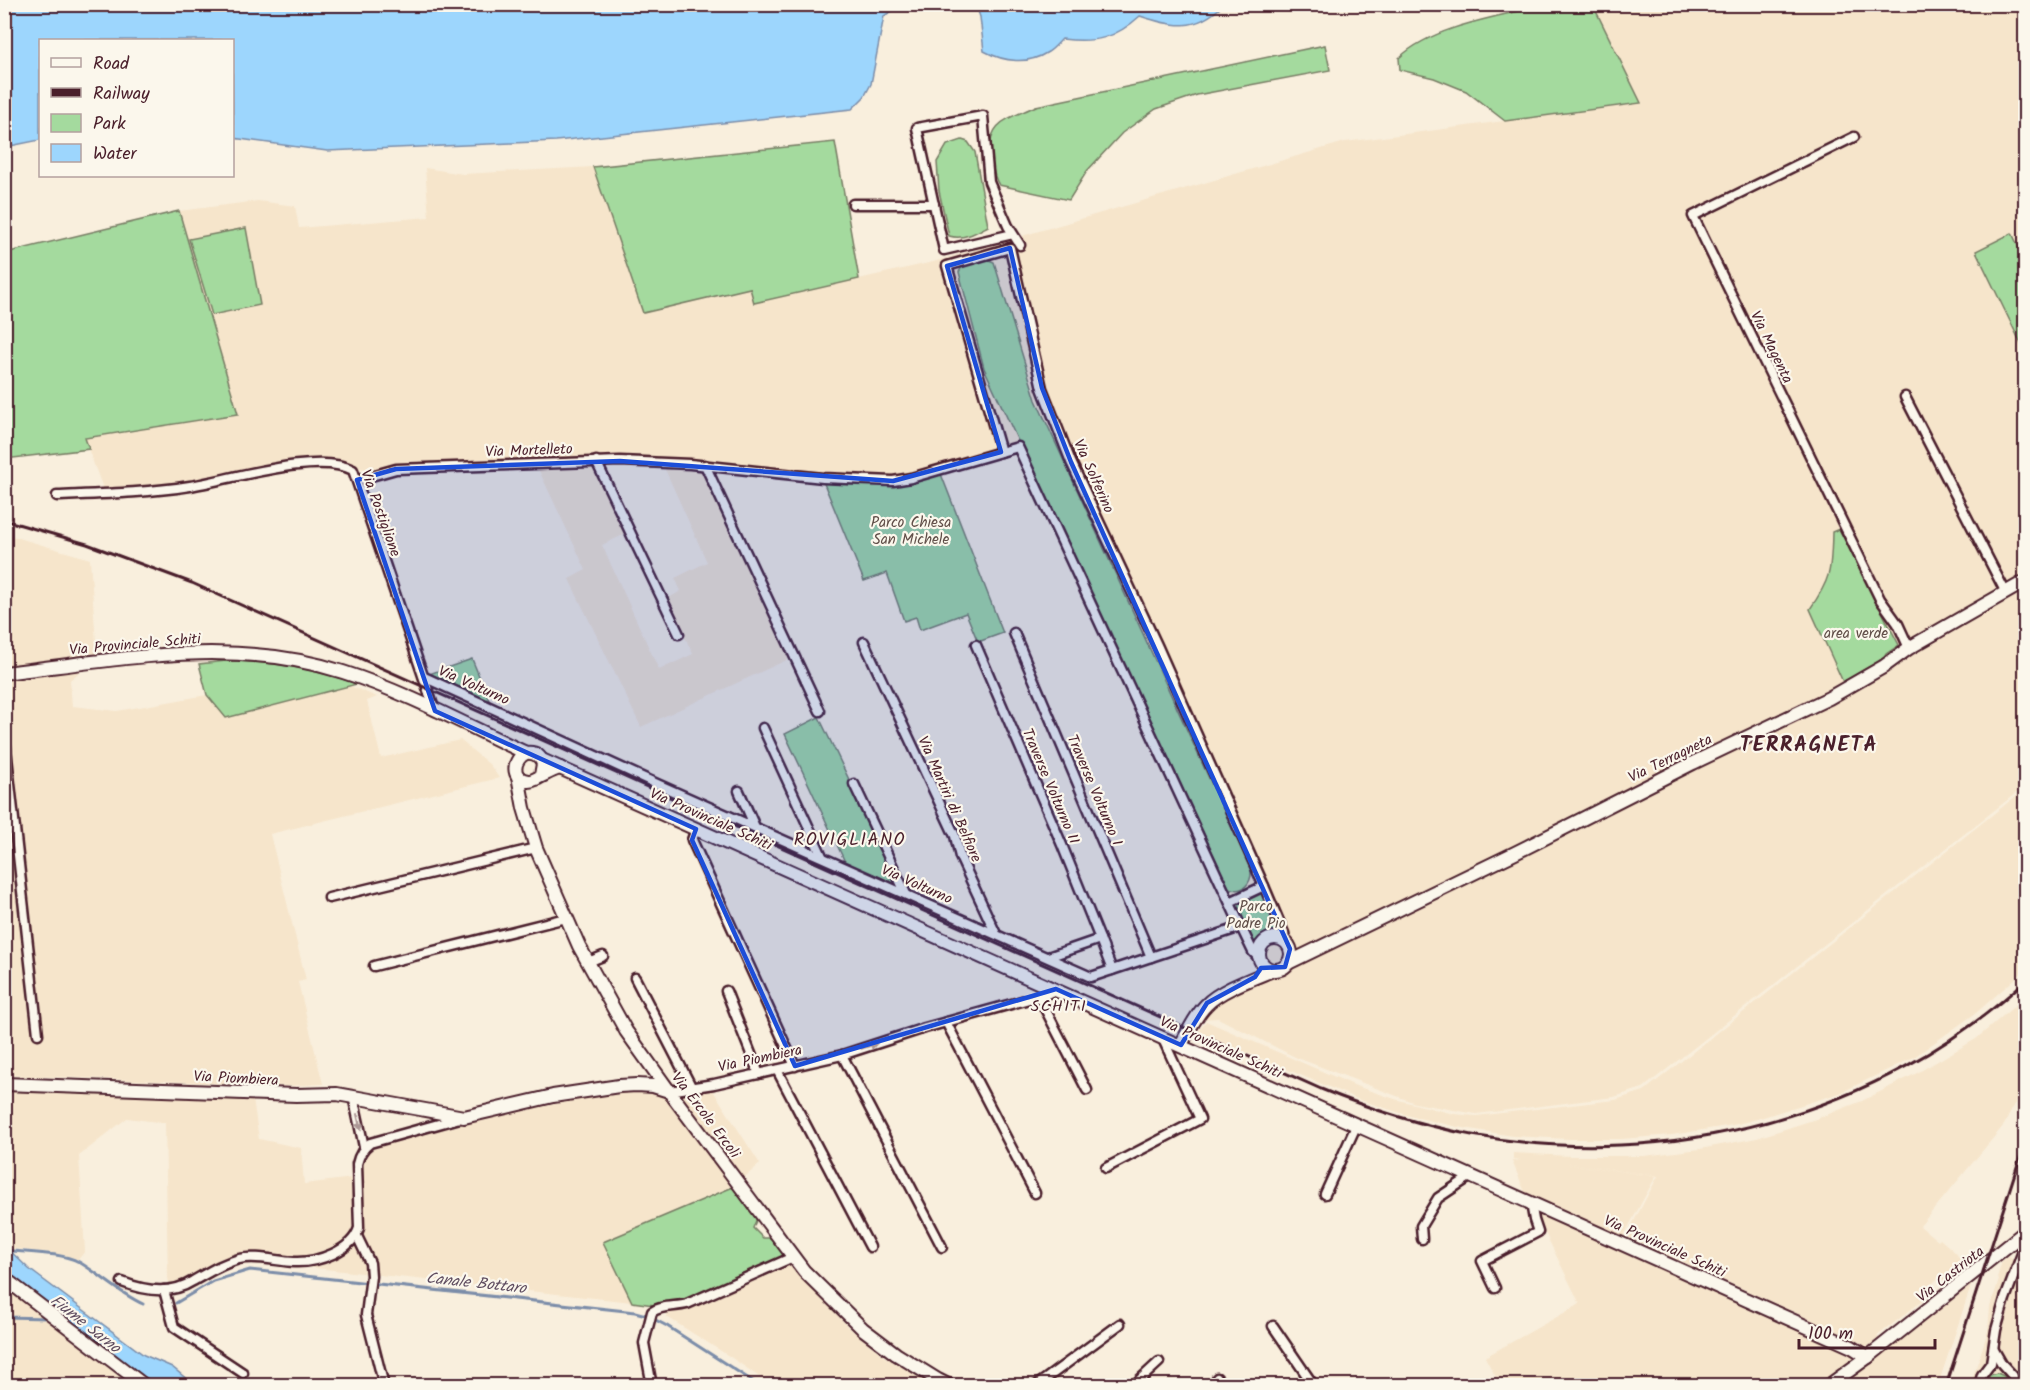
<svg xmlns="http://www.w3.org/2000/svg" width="2030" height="1390" font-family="Kalam,sans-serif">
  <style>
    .built { fill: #f6e5cb; fill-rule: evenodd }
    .green { fill: #a4da9e; stroke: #777c64; stroke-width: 1.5 }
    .water { fill: #9dd6fd; stroke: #7c8da9; stroke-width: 1.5 }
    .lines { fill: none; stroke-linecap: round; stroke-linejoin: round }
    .stream { stroke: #7c8da9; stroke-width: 3 }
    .street-casing { stroke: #4a1f2b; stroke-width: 13 }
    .secondary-casing { stroke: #4a1f2b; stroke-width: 16 }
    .street { stroke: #fbf7ec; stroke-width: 8 }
    .secondary { stroke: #fbf7ec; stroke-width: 12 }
    .rail { stroke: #4a1f2b; stroke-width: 3 }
    .oneway { fill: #ab9695 }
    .marked { fill: #1d4ed8; fill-opacity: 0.2; stroke: #1d4ed8; stroke-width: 4.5; stroke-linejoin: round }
    .labels { text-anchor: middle; stroke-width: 4.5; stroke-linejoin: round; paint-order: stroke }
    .street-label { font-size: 15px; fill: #4a1f2b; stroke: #fbf7ec }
    .park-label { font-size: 15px; fill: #604e48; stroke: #fbf7ec }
    .neighbourhood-label { font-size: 16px; letter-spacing: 1.5px; fill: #4a1f2b; stroke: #fbf7ec }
    .water-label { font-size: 16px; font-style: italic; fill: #5f4d60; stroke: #fbf7ec }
    .quarter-label { font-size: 18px; letter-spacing: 1.5px; fill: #4a1f2b; stroke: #fbf7ec }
    .district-label { font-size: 21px; font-weight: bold; letter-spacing: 1.5px; fill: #4a1f2b; stroke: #fbf7ec }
  </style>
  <rect width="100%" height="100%" fill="#f9efdd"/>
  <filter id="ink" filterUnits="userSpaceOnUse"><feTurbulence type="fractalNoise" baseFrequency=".0167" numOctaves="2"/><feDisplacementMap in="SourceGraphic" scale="12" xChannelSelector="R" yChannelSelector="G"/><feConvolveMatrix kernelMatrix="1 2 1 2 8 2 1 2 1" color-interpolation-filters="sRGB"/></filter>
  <g filter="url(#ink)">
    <g class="built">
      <path d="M1593 5H2025V786L1643 1088 1614 1097 1476 1114 1415 1103 1295 1057 1218 1018 1199 1019 1219 999 1269 975 1022 446 1017 443 902 475 883 476 831 474 701 461 613 457 594 465 625 534 602 545 659 670 693 654 667 599 681 591 675 578 707 562 664 467 703 470 791 658 641 727 569 579 586 570 534 460 375 470 320 463 191 482 104 491 84 438 238 414 179 211 258 201 295 206 299 228 429 217 425 168 463 174 593 167 643 313 751 288 754 303 933 262 1345 142 1641 103Z"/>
      <path d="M5 534 90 559 97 657 70 680 72 706 117 711 207 695 226 718 350 686 377 697 367 701 381 758 460 740 490 765 499 778 270 834 306 980 298 982 323 1084 288 1086 5 1075Z"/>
      <path d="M2025 789V970L1976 1013 1914 1057 1840 1093 1757 1119 1733 1125 1672 1135 1621 1139H1569L1513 1136 1458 1127 1410 1116 1360 1100 1198 1032 1206 1021 1356 1086 1398 1100 1454 1114 1476 1116 1615 1100 1644 1091Z"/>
      <path d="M2025 997V1084L2004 1125 1920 1226 1938 1241 1940 1239 1956 1253 1973 1280 1938 1385H1500L1485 1357 1580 1304 1525 1192 1512 1161 1521 1160 1513 1159V1153L1570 1156H1644L1700 1149 1757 1138 1816 1119 1862 1101 1917 1073 1976 1039ZM1555 1162 1658 1176 1626 1236 1862 1343 1866 1348 1879 1338 1877 1336 1935 1291 1932 1284 1937 1279 1946 1288 1858 1358 1617 1248 1656 1176Z"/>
      <path d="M5 1089 253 1099 259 1139 301 1148 304 1184 353 1178 365 1153 378 1145 470 1122 613 1092 626 1090 642 1093 681 1094 712 1089 760 1164 733 1187 603 1242 632 1302 259 1262 237 1264 218 1271 201 1282 172 1295 168 1278 165 1123 127 1118 79 1156 85 1251 78 1260 64 1255 8 1248 5 1245Z"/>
      <path d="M2009 1256 2025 1269V1385L1970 1386 1988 1331 1990 1307 1999 1280 1997 1278 2002 1261Z"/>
      <path d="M786 1264 793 1265 848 1327 885 1357 933 1385H771L732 1358 667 1317 668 1311Z"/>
      <path d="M5 1285 130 1385H5Z"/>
    </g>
    <g class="green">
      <path d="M1545 5H1593L1641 103 1505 121 1466 91 1434 78 1400 70 1399 58C1432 26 1501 16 1545 5Z"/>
      <path d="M1325 45 1330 70 1197 95 1156 109 1122 133 1087 171 1069 200 999 185C993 176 993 168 991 157 986 121 1009 119 1036 106Z"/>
      <path d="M962 140 968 142 975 152 988 226C975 233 964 240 949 236L939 191 937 162 947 145Z"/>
      <path d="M835 142 859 279 754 303 750 288 643 313 593 167Z"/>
      <path d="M179 211 238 414 85 438 89 449 5 459V253Z"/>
      <path d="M246 228 260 305 212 315 189 239Z"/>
      <path d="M2012 233 2025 261V352L1976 251Z"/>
      <path d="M984 258 994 262 1036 400 1251 870C1252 883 1243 894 1229 888L1023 447 1018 441 984 368 959 272 963 265Z"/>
      <path d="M941 474 1003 633 978 642 966 613 920 630 916 617 904 621 887 573 864 581 823 481 885 485 905 483Z"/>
      <path d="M1839 529 1899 645 1886 654 1884 658 1843 682 1810 609C1832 577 1831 569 1832 532Z"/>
      <path d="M472 659 491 705 433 679 429 674Z"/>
      <path d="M226 661C271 661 315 669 357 684L226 718 207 695 199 664Z"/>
      <path d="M819 717 901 888 846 864 785 734Z"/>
      <path d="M1264 886 1284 933 1281 939C1266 935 1260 944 1259 958L1230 902Z"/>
      <path d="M733 1187 757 1218 753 1228 763 1238H773L785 1254 783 1258 684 1301 654 1305 632 1302 603 1242Z"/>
      <path d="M1997 1373 2004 1376 2008 1385H1985L1990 1375Z"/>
    </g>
    <g class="water">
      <path d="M4 5 5 4 901 5 884 16 871 84 864 97 852 109 556 141 327 151 233 138 232 40H40V140L5 147Z"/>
      <path d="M976 5V4L1223 5C1196 32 1173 27 1140 16 1115 39 1095 43 1062 39 1058 43 1053 49 1048 52 1028 65 1004 62 984 51L980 17Z"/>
      <path d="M1228 5H1276C1259 11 1245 11 1228 5Z"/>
      <path d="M5 1246 29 1269 144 1355 172 1367 194 1385H155L5 1270Z"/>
    </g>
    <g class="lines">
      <g class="stream">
        <path d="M4 1250C27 1253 60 1252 79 1262 101 1275 119 1293 143 1304"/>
        <path d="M176 1303 213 1281 250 1270 635 1312 646 1315 667 1326 760 1386"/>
        <path d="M4 1317 48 1318"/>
      </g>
      <defs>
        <g id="street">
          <path d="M1854 137 1693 216 1880 599 1898 624 1909 648"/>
          <path d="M853 204H934"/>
          <path d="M1013 234 944 250 917 128 983 116 989 182 1008 226 1020 245"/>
          <path d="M1905 397 2006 593"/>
          <path d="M1001 452 947 266 1010 248 1042 388 1071 462 1157 645 1264 886 1284 933 1285 941"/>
          <path d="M596 461 679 634"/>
          <path d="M705 465 820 711"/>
          <path d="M357 480 396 469 620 461 690 464 823 478 893 481 911 478 1018 447 1241 927 1253 952 1259 958"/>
          <path d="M57 496C102 494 146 493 190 486 229 480 318 451 353 470L435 711"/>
          <path d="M1014 633 1151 957"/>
          <path d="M864 642 955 836 960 857 996 934"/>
          <path d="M976 645 1062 845 1100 939 1048 957"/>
          <path d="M424 677 657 784 1091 977 1241 927"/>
          <path d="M763 728 822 856"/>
          <path d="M4 730 38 1034"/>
          <path d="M854 784 906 894"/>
          <path d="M739 791 755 827"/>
          <path d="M696 829 692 840 795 1066"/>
          <path d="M329 898 536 848"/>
          <path d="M1230 902 1264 886"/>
          <path d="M1100 939 1112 970"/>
          <path d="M588 962 603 956"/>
          <path d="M374 966 566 918"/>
          <path d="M635 978 692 1088"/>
          <path d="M726 991 759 1074"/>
          <path d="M1039 997 1087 1090"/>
          <path d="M946 1022 1035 1193"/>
          <path d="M842 1055 942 1247"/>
          <path d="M777 1070 870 1247"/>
          <path d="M669 1091 714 1084 842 1055 925 1028 1047 994 1056 989"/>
          <path d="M353 1096 364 1147"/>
          <path d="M1106 1168 1200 1119 1162 1037"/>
          <path d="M1325 1194 1357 1124"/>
          <path d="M357 1236 370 1263 371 1276 366 1315 384 1386"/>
          <path d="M1422 1239 1421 1226 1438 1198 1471 1176"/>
          <path d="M122 1282C145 1291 171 1295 193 1281 209 1272 221 1264 239 1259 256 1255 276 1261 294 1262 317 1263 352 1251 359 1228L357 1164C359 1155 362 1149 370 1143L460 1118"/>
          <path d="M1495 1288 1482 1261 1538 1232 1534 1220 1531 1203"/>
          <path d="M164 1290 174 1327 243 1373"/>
          <path d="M1273 1326 1314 1386"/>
          <path d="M1994 1350 2002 1364 2013 1376 2015 1386"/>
          <path d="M1217 1378 1223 1386"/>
          <path d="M652 1386 644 1343 652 1312C661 1305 676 1307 687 1304L793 1257"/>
          <path d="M1036 1386 1120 1324"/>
          <path d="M1133 1386 1159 1362"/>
          <path d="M1979 1386 1982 1375 1991 1363 1996 1330 2005 1299 2023 1251 2021 1235"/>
        </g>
        <g id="secondary">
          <path d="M4 673C116 660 232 636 343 672 406 692 466 725 526 753"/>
          <path d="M542 760 1852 1347 1868 1357"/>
          <path d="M541 775 543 764C540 755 534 752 526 753 513 759 510 779 528 781 534 782 550 770 560 768"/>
          <path d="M518 776 524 808 536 848 579 946 626 1031 669 1091 804 1271 863 1329 896 1354 938 1380 950 1386"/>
          <circle cx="1275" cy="954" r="16"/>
          <path d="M1288 963 1515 853 1693 763 1829 698 1883 667 1909 648 2026 581"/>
          <path d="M1181 1045C1188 1032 1195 1016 1206 1005 1220 990 1254 978 1273 970"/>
          <path d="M4 1084 296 1095 337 1094 464 1117 553 1096 619 1086 637 1085 653 1086 669 1091"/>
          <path d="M4 1278 145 1386"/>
          <path d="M1828 1386 1868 1357 2026 1231"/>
        </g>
      </defs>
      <use href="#street" class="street-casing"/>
      <use href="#secondary" class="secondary-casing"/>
      <use href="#street" class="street"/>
      <use href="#secondary" class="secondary"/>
      <g class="rail">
        <path d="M4 520 87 544 192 583 1321 1089C1370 1109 1420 1125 1472 1135 1667 1171 1880 1116 2026 980"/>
        <path d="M1946 1386 2026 1139"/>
      </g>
    </g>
    <defs><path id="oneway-solid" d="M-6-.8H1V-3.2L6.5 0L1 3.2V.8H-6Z" transform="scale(1.5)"/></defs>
    <g class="oneway">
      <use href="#oneway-solid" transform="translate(869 1046) rotate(-18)"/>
      <use href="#oneway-solid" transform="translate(359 1122) rotate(77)"/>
    </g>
  </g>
  <path class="marked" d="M1010 248 1042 388 1071 462 1290 949 1285 967 1261 968 1255 977 1207 1003 1181 1045 1056 989 795 1066 692 840 696 829 435 711 357 480 396 469 620 461 893 481 1001 452 947 266Z"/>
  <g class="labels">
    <g class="street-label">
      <text transform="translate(1772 347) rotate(64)" y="5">Via Magenta</text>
      <text transform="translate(529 450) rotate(-2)" y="5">Via Mortelleto</text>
      <text transform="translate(1094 476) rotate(66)" y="5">Via Solferino</text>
      <text transform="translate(381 513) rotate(70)" y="5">Via Postiglione</text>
      <text transform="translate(135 644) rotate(-5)" y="5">Via Provinciale Schiti</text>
      <text transform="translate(474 685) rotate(24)" y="5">Via Volturno</text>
      <text transform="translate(1670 758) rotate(-26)" y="5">Via Terragneta</text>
      <text transform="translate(1051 786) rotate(67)" y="5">Traverse Volturno II</text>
      <text transform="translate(1095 790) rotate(67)" y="5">Traverse Volturno I</text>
      <text transform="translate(950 799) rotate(66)" y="5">Via Martiri di Belfiore</text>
      <text transform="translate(711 819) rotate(24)" y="5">Via Provinciale Schiti</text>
      <text transform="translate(917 884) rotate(24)" y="5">Via Volturno</text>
      <text transform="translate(1221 1047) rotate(24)" y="5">Via Provinciale Schiti</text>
      <text transform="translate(760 1058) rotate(-12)" y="5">Via Piombiera</text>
      <text transform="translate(236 1078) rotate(3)" y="5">Via Piombiera</text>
      <text transform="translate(706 1115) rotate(53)" y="5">Via Ercole Ercoli</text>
      <text transform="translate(1665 1246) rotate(24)" y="5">Via Provinciale Schiti</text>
      <text transform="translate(1950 1274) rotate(-38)" y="5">Via Castriota</text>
    </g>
    <g class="park-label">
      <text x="911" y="527">Parco Chiesa<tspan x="911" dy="17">San Michele</tspan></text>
      <text x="1856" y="638">area verde</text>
      <text x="1256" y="911">Parco<tspan x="1256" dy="17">Padre Pio</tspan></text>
    </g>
    <g class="neighbourhood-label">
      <text x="1059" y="1011">SCHITI</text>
    </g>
    <g class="water-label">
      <text transform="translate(476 1282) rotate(6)" y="6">Canale Bottaro</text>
      <text transform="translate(86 1323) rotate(38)" y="6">Fiume Sarno</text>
    </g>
    <g class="quarter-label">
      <text x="850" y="845">ROVIGLIANO</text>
    </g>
    <g class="district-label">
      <text x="1809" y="751">TERRAGNETA</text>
    </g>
  </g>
  <rect width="2030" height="1390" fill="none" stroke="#fbf7ec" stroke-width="24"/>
  <rect x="12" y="12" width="2006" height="1366" fill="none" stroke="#4a1f2b" stroke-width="2" filter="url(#ink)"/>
  <rect x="39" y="39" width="195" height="138" fill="#fbf7ec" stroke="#b4a19f" stroke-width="1.5"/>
  <rect x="51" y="58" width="30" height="9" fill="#fbf7ec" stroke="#b4a19f" stroke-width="1.5"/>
  <text x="93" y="69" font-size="18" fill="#4a1f2b">Road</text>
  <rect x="51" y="88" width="30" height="9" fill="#4a1f2b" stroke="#b4a19f" stroke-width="1.5"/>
  <text x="93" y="99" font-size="18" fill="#4a1f2b">Railway</text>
  <rect x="51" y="114" width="30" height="18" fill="#a4da9e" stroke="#b4a19f" stroke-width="1.5"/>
  <text x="93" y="129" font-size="18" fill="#4a1f2b">Park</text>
  <rect x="51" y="144" width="30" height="18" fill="#9dd6fd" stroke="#b4a19f" stroke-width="1.5"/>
  <text x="93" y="159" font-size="18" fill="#4a1f2b">Water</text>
  <path d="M1799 1339v9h136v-9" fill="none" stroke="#4a1f2b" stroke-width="3"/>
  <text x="1808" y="1339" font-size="18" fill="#4a1f2b" stroke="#fbf7ec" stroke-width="4.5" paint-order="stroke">100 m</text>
</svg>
